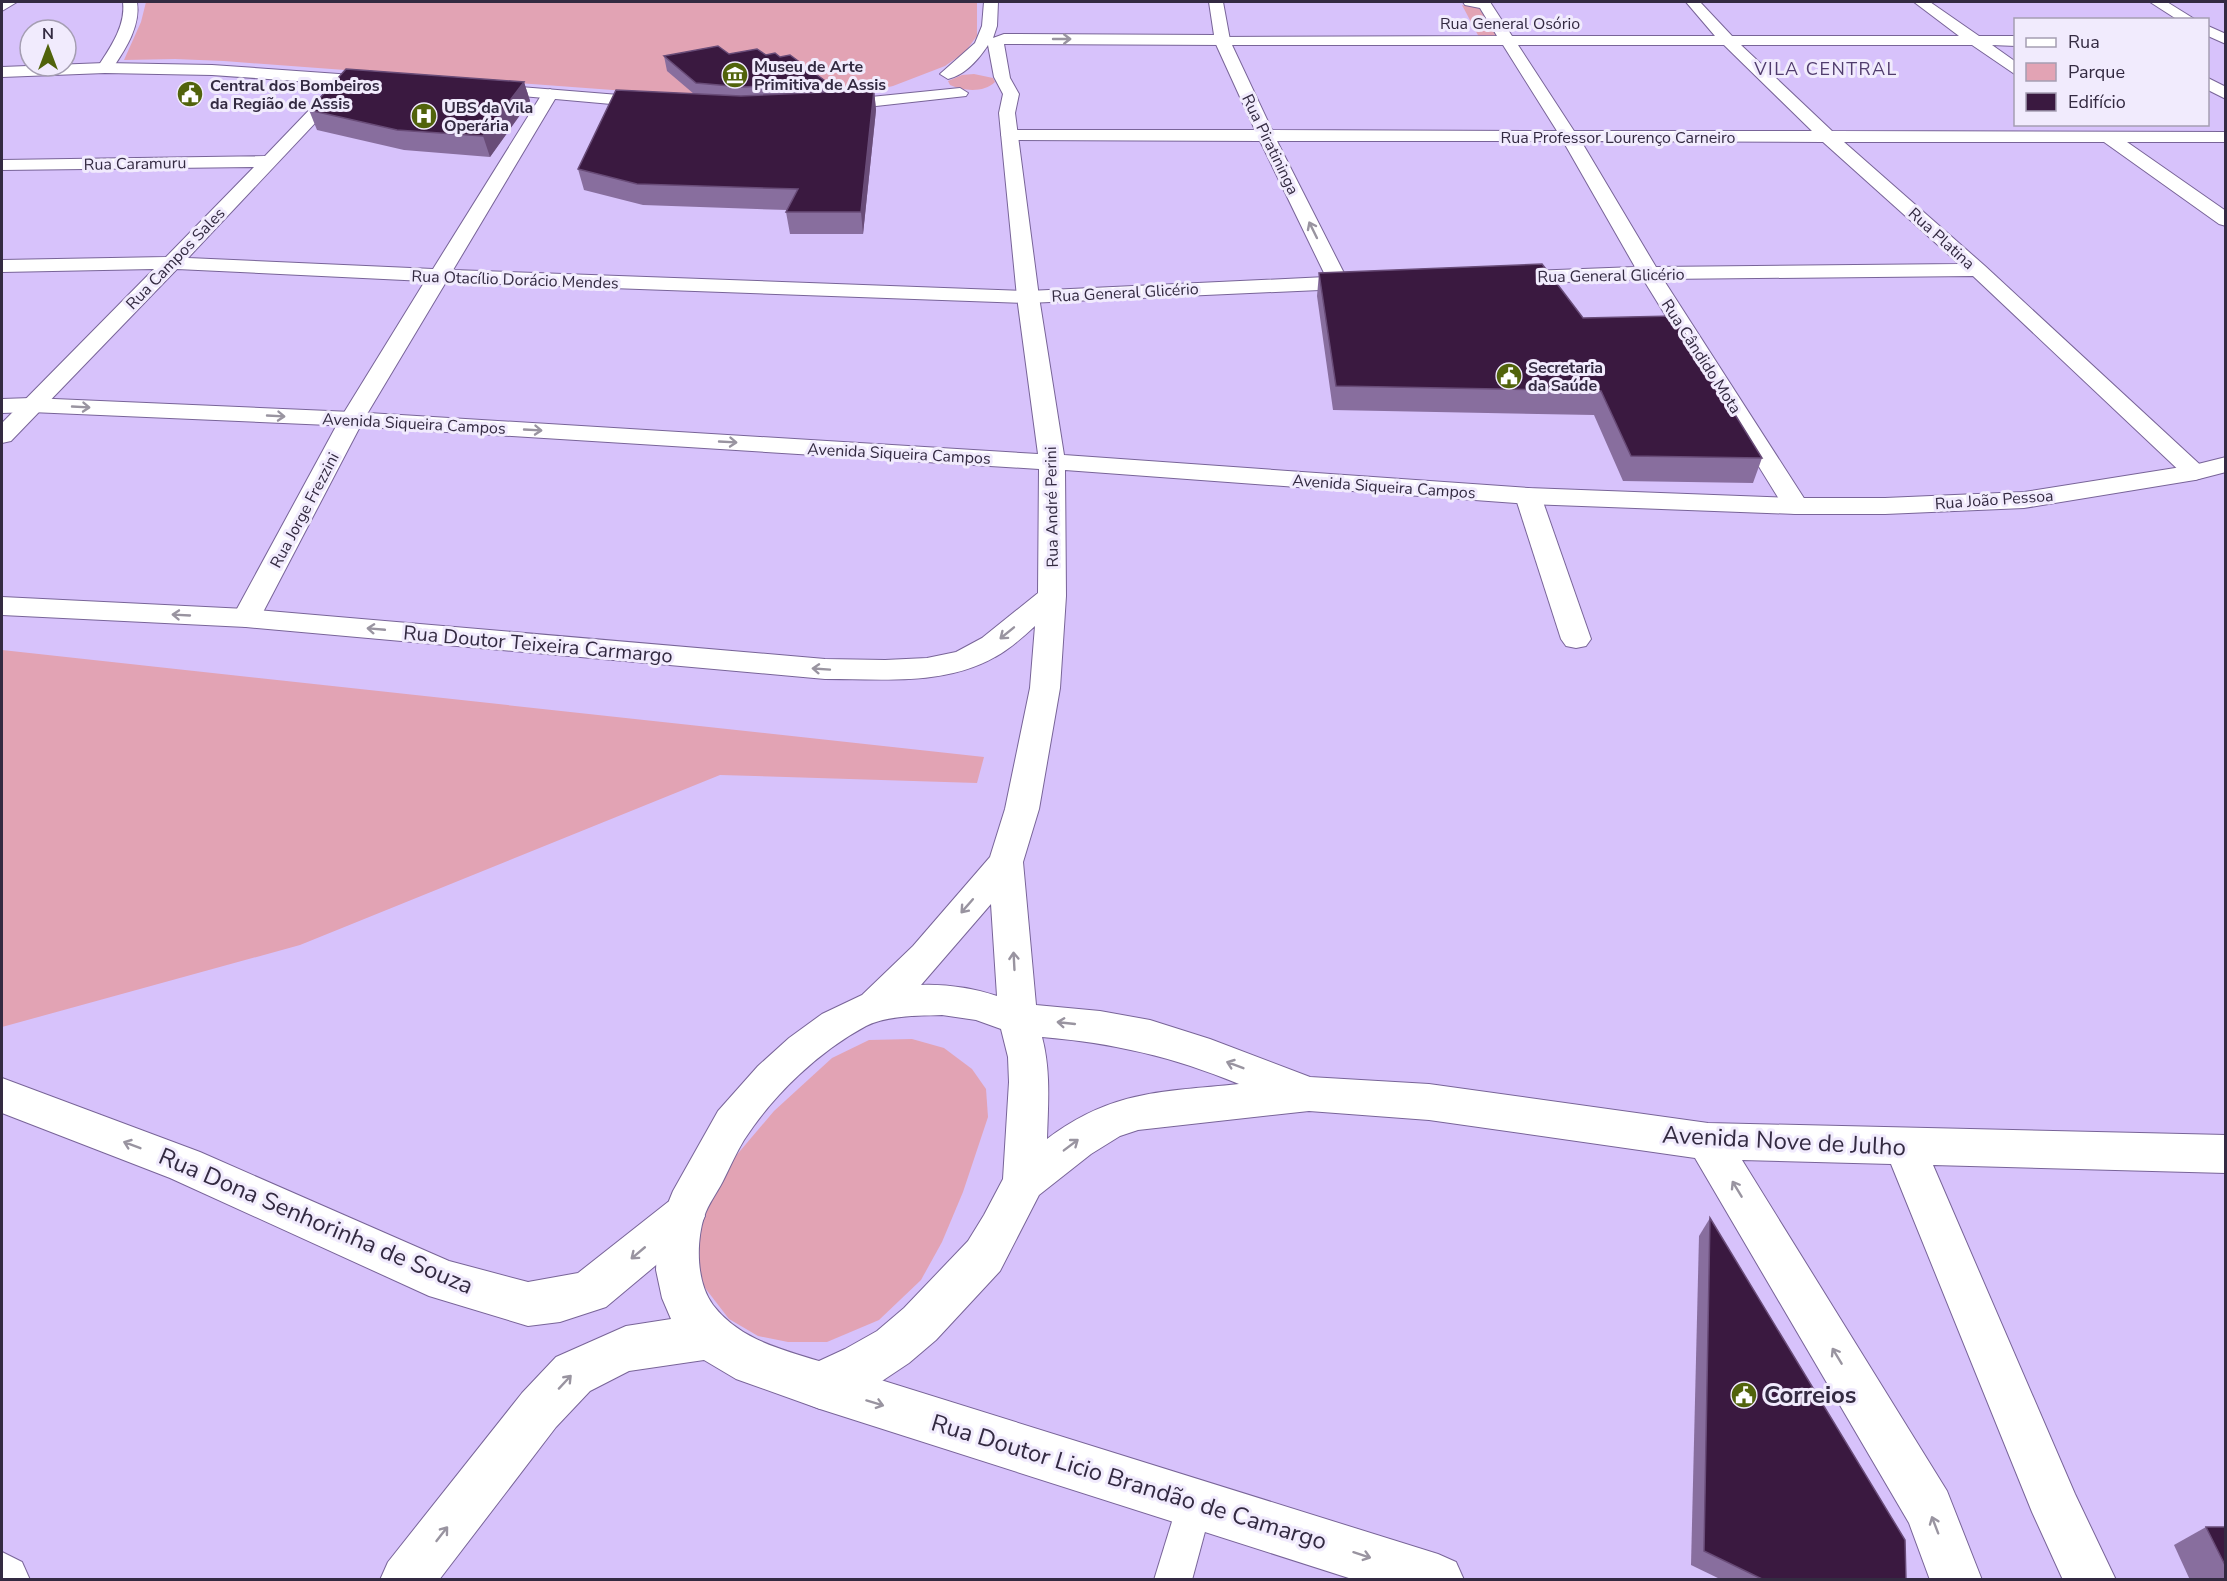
<svg xmlns="http://www.w3.org/2000/svg" width="2227" height="1581" font-family="'Nunito Sans',sans-serif">
  <style>
    .green { fill: #e2a3b4 }
    .lines { fill: none; stroke-linecap: round; stroke-linejoin: round }
    .lane-casing { stroke: #786498; stroke-width: 2 }
    .street-casing { stroke: #786498; stroke-width: 2 }
    .secondary-casing { stroke: #786498; stroke-width: 2 }
    .lane { fill: #fff; fill-rule: evenodd }
    .street { fill: #fff; fill-rule: evenodd }
    .secondary { fill: #fff; fill-rule: evenodd }
    .wall { fill: #886e9e }
    .shaded-wall { fill: #694c78 }
    .building { fill: #3a1940; stroke: #694c78; stroke-width: 1.5 }
    .oneway { stroke: #9994a0 }
    .labels { text-anchor: middle; stroke-width: 6; stroke-linejoin: round; paint-order: stroke }
    .far-street-label { font-size: 16px; fill: #332a41; stroke: #f1ebfd }
    .far-poi-label { font-size: 16px; font-weight: bold; fill: #332a41; stroke: #f1ebfd; text-anchor: start }
    .far-neighbourhood-label { font-size: 18px; letter-spacing: 1.5px; fill: #503c6d; stroke: #f1ebfd }
    .street-label { font-size: 20px; fill: #332a41; stroke: #f1ebfd }
    .near-street-label { font-size: 24px; fill: #332a41; stroke: #f1ebfd }
    .near-poi-label { font-size: 24px; font-weight: bold; fill: #332a41; stroke: #f1ebfd; text-anchor: start }
  </style>
  <rect width="100%" height="100%" fill="#d7c2fb"/>
  <g class="green">
    <path d="M146 2H977V36L965 52 945 66 893 86 859 94 748 100 224 61 175 59 124 60 141 22Z"/>
    <path d="M1462 5 1480 8 1499 39H1480Z"/>
    <path d="M974 74 993 78 995 82C984 93 963 91 950 85L948 81 962 75Z"/>
    <path d="M2 650 984 757 977 783 720 775 300 945 2 1027Z"/>
    <path d="M912 1039 944 1048 972 1069 986 1089 988 1117 963 1192 942 1242 921 1280 879 1320 827 1342H788L758 1336 729 1319 702 1284 695 1242 712 1184 774 1111 832 1058 869 1040Z"/>
  </g>
  <g class="lines">
    <defs>
      <path id="lane" d="M1195 1484 1208 1489 1213 1502 1192 1580H1154L1182 1489Z"/>
      <g id="street">
        <path d="M123 2H137C141 27 124 51 111 71H99L97 68C110 48 126 26 123 2Z"/>
        <path d="M1463 2H1490L1512 36H1715L1686 2H1700L1732 36H1959L1914 2H1930L1979 36H2016V46L1992 45 2016 62V75L1972 45H1741L1832 131 2226 132V142H2127L2226 211V226L2219 224 2104 142H1844L1985 266 2208 472 2204 477 2195 480 2186 477 1973 276 1663 279 1809 506 1805 512 1796 514 1787 512 1643 279 1508 284 1501 282 1498 278 1501 274 1508 272 1635 267 1563 141H1277L1346 277 1371 278 1374 282 1371 286 1364 288 1028 303 446 282 364 419 260 618 256 624 246 627 236 624 232 618 340 419 425 281 177 269 11 441 2 443V423L154 269 2 272V260L166 257 254 167 2 170V160L265 156 337 81H349L351 84 349 87 188 258 433 269 542 94 550 89 558 94 453 270 1028 291 1326 277 1260 141 1010 140 1004 139 1001 135 1004 131 1010 130H1255L1214 40 1217 37 1497 36 1480 8 1465 5ZM1232 45H1503L1557 131 1272 130ZM1518 45H1724L1812 131H1574ZM1581 141 1823 142 1959 264 1656 267Z"/>
        <path d="M2150 2H2167L2196 20H2178Z"/>
        <path d="M2208 26 2226 34V44L2208 36Z"/>
        <path d="M2208 78 2226 87V99L2208 90Z"/>
        <path d="M1528 488 1537 490 1541 496 1591 639 1586 646 1576 648 1566 646 1561 639 1515 496 1519 490Z"/>
        <path d="M2 1078 200 1152 449 1261 528 1282 578 1273 668 1202 683 1196 698 1202 705 1216 698 1230 606 1307 560 1322 528 1326 429 1296 170 1178 2 1113Z"/>
        <path d="M820 1361 1438 1554 1456 1562 1464 1580H1355L820 1409 803 1402 796 1385 803 1368Z"/>
        <path d="M2 1552 22 1562 30 1580H2Z"/>
      </g>
      <g id="secondary">
        <path d="M2 2H17L2 11Z"/>
        <path d="M984 2H998L997 26 993 38 1004 34 1214 35 1209 2H1223L1230 40 1222 45 1004 44 1010 78 1019 94 1015 113 1039 297 1064 455 1528 488 1796 498H1885L2024 492 2194 465 2226 457V472L2195 480 2024 508 1885 514H1796L1528 504 1065 470 1066 596 1060 688 1039 809 1023 862 1036 1005 1100 1011 1150 1020 1210 1039 1310 1077 1429 1084 1708 1123 2226 1135V1173L1933 1165 2075 1494 2116 1580H2063L2032 1512 1891 1164 1742 1160 1947 1491 1982 1580H1930L1909 1523 1695 1158 1429 1120 1309 1111 1138 1130 1120 1136 1091 1154 1039 1195 1000 1271 936 1340 909 1363 879 1383 820 1409 736 1379 704 1360 629 1371 590 1391 556 1427 439 1580H380L388 1562 522 1393 556 1357 626 1326 671 1319 662 1298 656 1270 658 1228 673 1191 718 1111 758 1066 789 1038 822 1014 862 995 913 946 990 857 1005 809 1030 688 1035 626C1023 637 1010 649 995 657 945 686 880 679 825 679L246 627 2 615V597L246 609 825 659 885 660 927 658 956 652 982 638 1038 593 1039 469 352 426 31 412 2 413V399L31 398 352 412 1038 454 1017 297 999 113 1003 94 994 77 988 45C979 59 965 75 948 79L940 74 975 43 982 26ZM991 904 997 996C972 988 947 984 921 985ZM942 1015 976 1020 1001 1029 1008 1057 1009 1082 1003 1179 984 1215 968 1241 904 1308 877 1331 845 1349 819 1361C780 1349 739 1339 713 1305 696 1282 696 1243 704 1217 708 1204 717 1193 723 1181 730 1167 736 1153 744 1140 773 1095 819 1051 866 1026 888 1015 918 1016 942 1015ZM1042 1037C1114 1043 1173 1057 1239 1084 1162 1092 1112 1090 1047 1139 1048 1104 1051 1071 1042 1037Z"/>
        <path d="M105 63 212 65 381 77 389 82 381 87 212 75 105 73 2 77V67Z"/>
        <path d="M484 84 656 98 664 103 656 108 478 92 476 89 478 86Z"/>
        <path d="M960 88 968 93 966 96 831 111 823 106 831 101Z"/>
      </g>
    </defs>
    <use href="#lane" class="lane-casing"/>
    <use href="#street" class="street-casing"/>
    <use href="#secondary" class="secondary-casing"/>
    <use href="#lane" class="lane"/>
    <use href="#street" class="street"/>
    <use href="#secondary" class="secondary"/>
  </g>
  <g class="wall">
    <path d="M729 54 766 55 780 57 828 83 830 92 874 90 876 110 863 234H790L786 212 787 210 643 205 584 190 578 169 694 94 667 71 664 56Z"/>
    <path d="M524 82 530 101 490 157 404 150 317 130 309 110Z"/>
    <path d="M1319 273 1583 318 1762 458 1753 483 1623 481 1594 415 1333 410 1317 296Z"/>
    <path d="M1710 1218 1906 1580H1722L1691 1565 1699 1236Z"/>
    <path d="M2206 1527H2226V1580H2190L2174 1545Z"/>
  </g>
  <g class="shaded-wall">
    <path d="M524 82 530 101 490 157 483 136Z"/>
    <path d="M874 90 876 110 863 234 861 212Z"/>
  </g>
  <g class="building">
    <path d="M718 46 729 54 757 49 766 55 775 53 780 57 790 55 828 83 742 87 696 83 664 56Z"/>
    <path d="M346 69 524 82 483 136 397 130 309 110Z"/>
    <path d="M616 90 741 96 874 90 861 212H786L798 189 637 184 578 169Z"/>
    <path d="M1542 264 1583 318 1674 316 1762 458 1631 456 1601 391 1336 386 1319 273Z"/>
    <path d="M1710 1218 1905 1540 1906 1580H1764L1704 1551Z"/>
    <path d="M2206 1527H2226V1567Z"/>
  </g>
  <defs><path id="oneway-shaft" d="M-6 0H5M1.5-3L5.5 0L1.5 3" fill="none" stroke-width="1.6" stroke-linecap="round" stroke-linejoin="round" transform="scale(1.5)"/></defs>
  <g class="oneway">
    <use href="#oneway-shaft" transform="translate(1062 39)"/>
    <use href="#oneway-shaft" transform="translate(1313 230) rotate(-116)"/>
    <use href="#oneway-shaft" transform="translate(81 407) rotate(3)"/>
    <use href="#oneway-shaft" transform="translate(276 416) rotate(3)"/>
    <use href="#oneway-shaft" transform="translate(533 430) rotate(3)"/>
    <use href="#oneway-shaft" transform="translate(728 442) rotate(3)"/>
    <use href="#oneway-shaft" transform="translate(181 615) rotate(-177)"/>
    <use href="#oneway-shaft" transform="translate(376 629) rotate(-175)"/>
    <use href="#oneway-shaft" transform="translate(1007 633) rotate(141)"/>
    <use href="#oneway-shaft" transform="translate(821 669) rotate(-176)"/>
    <use href="#oneway-shaft" transform="translate(967 906) rotate(131)"/>
    <use href="#oneway-shaft" transform="translate(1014 961) rotate(-93)"/>
    <use href="#oneway-shaft" transform="translate(1066 1023) rotate(-174)"/>
    <use href="#oneway-shaft" transform="translate(1235 1065) rotate(-159)"/>
    <use href="#oneway-shaft" transform="translate(132 1145) rotate(-159)"/>
    <use href="#oneway-shaft" transform="translate(1071 1145) rotate(-37)"/>
    <use href="#oneway-shaft" transform="translate(1737 1189) rotate(-121)"/>
    <use href="#oneway-shaft" transform="translate(638 1253) rotate(140)"/>
    <use href="#oneway-shaft" transform="translate(1837 1356) rotate(-121)"/>
    <use href="#oneway-shaft" transform="translate(565 1382) rotate(-47)"/>
    <use href="#oneway-shaft" transform="translate(875 1403) rotate(17)"/>
    <use href="#oneway-shaft" transform="translate(1935 1525) rotate(-111)"/>
    <use href="#oneway-shaft" transform="translate(442 1534) rotate(-52)"/>
    <use href="#oneway-shaft" transform="translate(1362 1555) rotate(18)"/>
  </g>
  <defs>
    <symbol id="museum-disc" viewBox="-11 -11 22 22"><circle r="9.5" fill="#51630b" stroke="#f1ebfd"/><path d="M0-6L6-3V-2H-6V-3ZM-5-1h2V3h-2ZM-1-1h2V3h-2ZM3-1h2V3H3ZM-6 4H6V6H-6Z" fill="#fff"/></symbol>
    <symbol id="civic-disc" viewBox="-11 -11 22 22"><circle r="9.5" fill="#51630b" stroke="#f1ebfd"/><path d="M-.6-6.5H3V-4.5H.6V-3L4-1V1h2V6H-6V1h2V-1L-.6-3ZM-1.2 2.5V6h2.4V2.5Z" fill="#fff"/></symbol>
    <symbol id="hospital-disc" viewBox="-11 -11 22 22"><circle r="9.5" fill="#51630b" stroke="#f1ebfd"/><path d="M-5-5h3v3.5h4V-5h3V5h-3V1.5h-4V5h-3Z" fill="#fff"/></symbol>
  </defs>
  <g fill-rule="evenodd">
    <use href="#museum-disc" x="720" y="60" width="30" height="30"/>
    <use href="#civic-disc" x="175" y="79" width="30" height="30"/>
    <use href="#hospital-disc" x="409" y="101" width="30" height="30"/>
    <use href="#civic-disc" x="1494" y="361" width="30" height="30"/>
    <use href="#civic-disc" x="1729" y="1380" width="30" height="30"/>
  </g>
  <g class="labels">
    <g class="far-street-label">
      <text x="1510" y="29">Rua General Osório</text>
      <text x="1618" y="143">Rua Professor Lourenço Carneiro</text>
      <text transform="translate(1271 144) rotate(64)" y="6">Rua Piratininga</text>
      <text transform="translate(135 163) rotate(-1)" y="6">Rua Caramuru</text>
      <text transform="translate(1942 238) rotate(42)" y="6">Rua Platina</text>
      <text transform="translate(175 258) rotate(-46)" y="6">Rua Campos Sales</text>
      <text transform="translate(1611 275) rotate(-1)" y="6">Rua General Glicério</text>
      <text transform="translate(515 279) rotate(2)" y="6">Rua Otacílio Dorácio Mendes</text>
      <text transform="translate(1125 292) rotate(-3)" y="6">Rua General Glicério</text>
      <text transform="translate(1702 356) rotate(57)" y="6">Rua Cândido Mota</text>
      <text transform="translate(414 423) rotate(3)" y="6">Avenida Siqueira Campos</text>
      <text transform="translate(899 453) rotate(3)" y="6">Avenida Siqueira Campos</text>
      <text transform="translate(1384 486) rotate(4)" y="6">Avenida Siqueira Campos</text>
      <text transform="translate(1994 499) rotate(-4)" y="6">Rua João Pessoa</text>
      <text transform="translate(1051 507) rotate(-91)" y="6">Rua André Perini</text>
      <text transform="translate(304 510) rotate(-62)" y="6">Rua Jorge Frezzini</text>
    </g>
    <g class="far-poi-label">
      <text x="754" y="72">Museu de Arte<tspan x="754" dy="18">Primitiva de Assis</tspan></text>
      <text x="210" y="91">Central dos Bombeiros<tspan x="210" dy="18">da Região de Assis</tspan></text>
      <text x="444" y="113">UBS da Vila<tspan x="444" dy="18">Operária</tspan></text>
      <text x="1528" y="373">Secretaria<tspan x="1528" dy="18">da Saúde</tspan></text>
    </g>
    <g class="far-neighbourhood-label">
      <text x="1826" y="75">VILA CENTRAL</text>
    </g>
    <g class="street-label">
      <text transform="translate(538 644) rotate(5)" y="7">Rua Doutor Teixeira Carmargo</text>
    </g>
    <g class="near-street-label">
      <text transform="translate(1784 1141) rotate(3)" y="8">Avenida Nove de Julho</text>
      <text transform="translate(316 1221) rotate(23)" y="8">Rua Dona Senhorinha de Souza</text>
      <text transform="translate(1129 1482) rotate(17)" y="8">Rua Doutor Licio Brandão de Camargo</text>
    </g>
    <g class="near-poi-label">
      <text x="1764" y="1403">Correios</text>
    </g>
  </g>
  <rect width="2227" height="1581" fill="none" stroke="#332a41" stroke-width="6"/>
  <rect x="2014" y="18" width="195" height="108" fill="#f1ebfd" stroke="#a59eb2" stroke-width="1.5"/>
  <rect x="2026" y="38" width="30" height="9" fill="#ffffff" stroke="#a59eb2" stroke-width="1.5"/>
  <text x="2068" y="48" font-size="18" fill="#332a41">Rua</text>
  <rect x="2026" y="63" width="30" height="18" fill="#e2a3b4" stroke="#a59eb2" stroke-width="1.5"/>
  <text x="2068" y="78" font-size="18" fill="#332a41">Parque</text>
  <rect x="2026" y="93" width="30" height="18" fill="#3a1940" stroke="#a59eb2" stroke-width="1.5"/>
  <text x="2068" y="108" font-size="18" fill="#332a41">Edifício</text>
  <g transform="translate(48 48)"><circle r="28" fill="#f1ebfd" stroke="#a59eb2" stroke-width="1.5"/>
  <path d="M0-4.5L10 22L0 15L-10 22Z" fill="#51630b"/>
  <text y="-9" font-size="16" font-weight="bold" text-anchor="middle" fill="#332a41">N</text>
  </g>
</svg>
